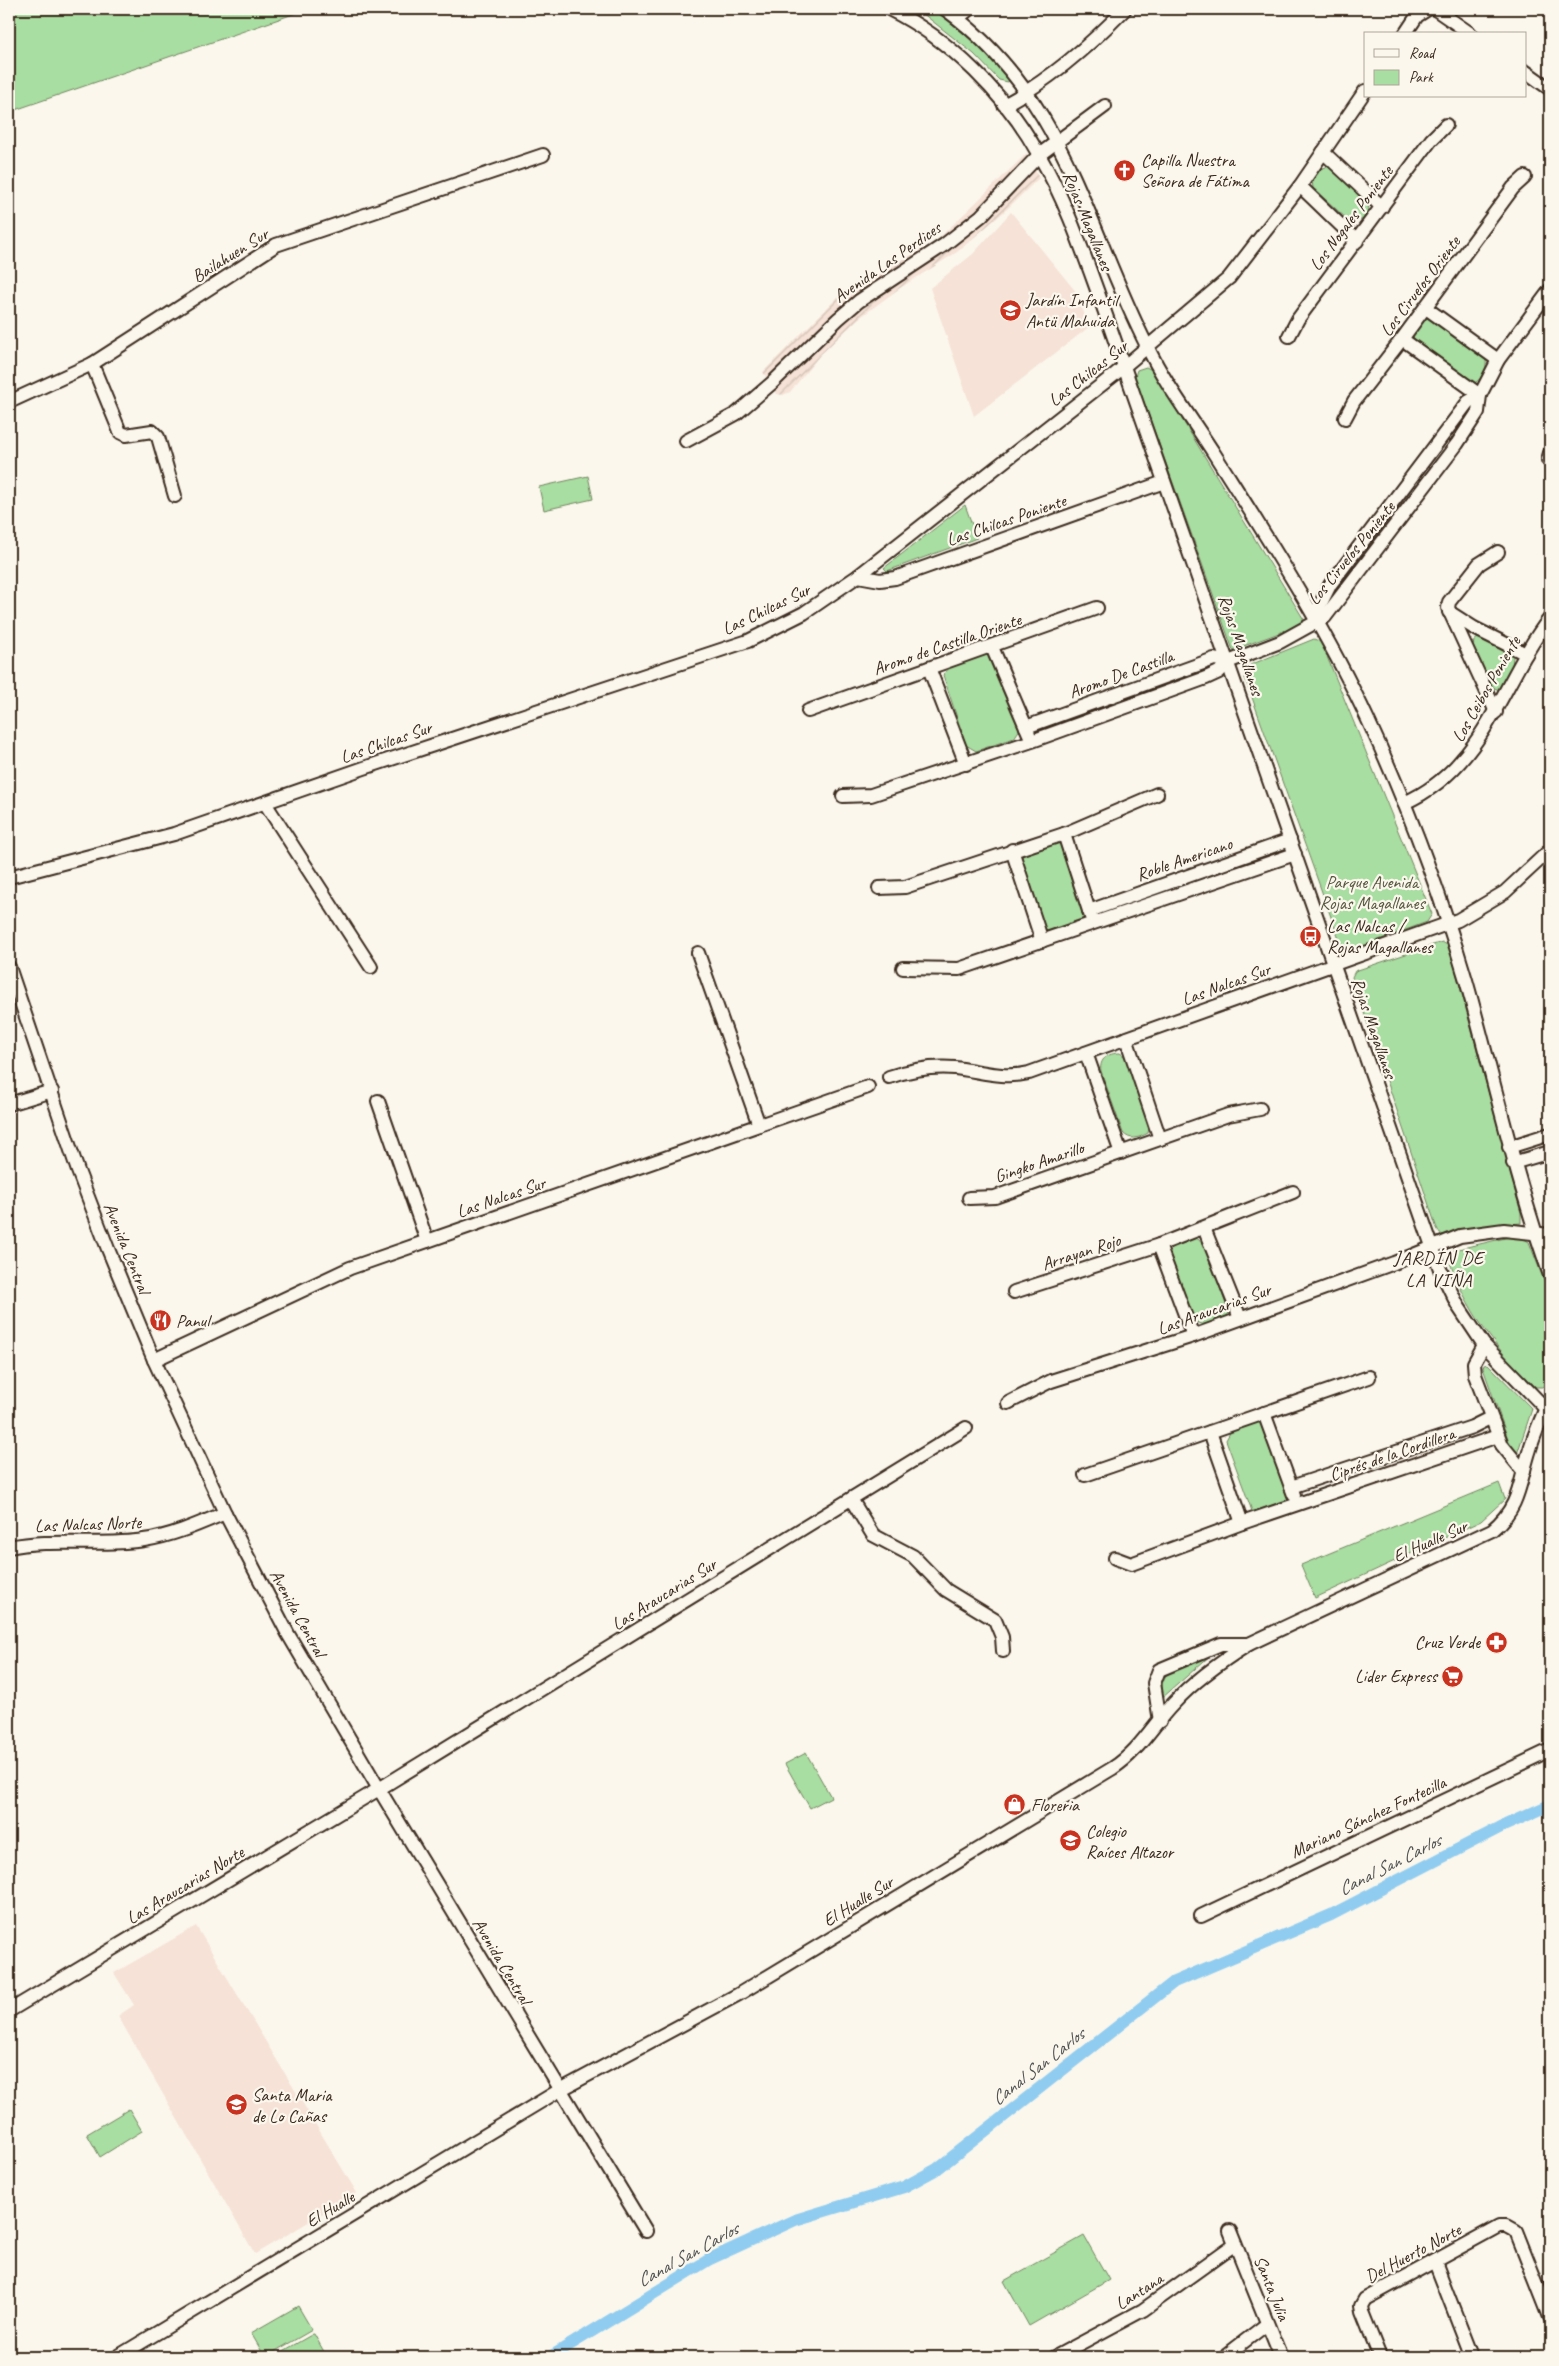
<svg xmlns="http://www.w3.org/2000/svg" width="1559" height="2366" font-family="Caveat,sans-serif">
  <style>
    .built { fill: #f6e2d6 }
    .industrial { fill: url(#industrial-furrows) }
    .green { fill: #a8dea1; stroke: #728460 }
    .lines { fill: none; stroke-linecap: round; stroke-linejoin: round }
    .canal { stroke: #90ccf0; stroke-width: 12 }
    .minor-casing { stroke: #3b2a1e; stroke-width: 16 }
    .minor { stroke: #fbf7ec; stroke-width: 12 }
    .labels { text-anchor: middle; stroke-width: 4.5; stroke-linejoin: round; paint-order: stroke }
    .poi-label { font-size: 18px; fill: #3b2a1e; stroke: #fbf7ec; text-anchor: start }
    .street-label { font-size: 18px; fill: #3b2a1e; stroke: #fbf7ec }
    .park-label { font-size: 18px; fill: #56573f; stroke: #fbf7ec }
    .neighbourhood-label { font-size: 19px; letter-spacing: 1px; fill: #3b2a1e; stroke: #fbf7ec }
    .water-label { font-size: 19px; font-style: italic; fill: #505252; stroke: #fbf7ec }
  </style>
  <defs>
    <pattern id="industrial-furrows" width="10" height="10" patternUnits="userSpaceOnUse" patternTransform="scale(1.25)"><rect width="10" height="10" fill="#f6e2d6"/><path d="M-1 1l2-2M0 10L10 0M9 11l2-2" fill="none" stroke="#d4c2b7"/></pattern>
  </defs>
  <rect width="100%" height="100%" fill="#fbf7ec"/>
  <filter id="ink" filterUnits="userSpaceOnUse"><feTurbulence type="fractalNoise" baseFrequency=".02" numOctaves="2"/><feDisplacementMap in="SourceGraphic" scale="10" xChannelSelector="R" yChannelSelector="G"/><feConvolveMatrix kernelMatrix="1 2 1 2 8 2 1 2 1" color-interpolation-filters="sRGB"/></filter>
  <g filter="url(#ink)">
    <g class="built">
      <path d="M1011 212 1077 293 1089 327 974 416 930 288 973 254Z"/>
      <path d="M196 1926 357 2193 255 2254 118 2016 134 2005 114 1973Z"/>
    </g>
    <path class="industrial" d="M1027 153 1039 178 1006 210 957 252 900 288 858 319 820 355 790 392 783 395 777 394 763 372 841 294 935 242Z"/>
    <g class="green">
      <path d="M9 9H308L9 112Z"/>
      <path d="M917 9H935L991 57 1009 80 1008 82 999 80 974 54Z"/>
      <path d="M1329 166 1367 200 1369 210 1362 220H1348L1313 188 1312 180 1317 170Z"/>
      <path d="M1430 315 1486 358C1487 369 1483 380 1472 384L1414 340 1412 332 1418 320Z"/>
      <path d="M1146 367 1152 370 1306 623 1233 650 1135 377 1137 370Z"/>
      <path d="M588 476 593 499 544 510 539 487Z"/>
      <path d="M965 505 977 538 887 571 884 568Z"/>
      <path d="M1479 637 1505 649 1513 656 1512 667 1499 690 1490 686 1473 646 1474 641Z"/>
      <path d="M1314 639 1321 642 1432 914 1427 922 1349 951 1343 949 1340 942 1245 678 1250 665Z"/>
      <path d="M986 654H989L1020 729 1014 738 976 751 966 745 943 675 950 667Z"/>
      <path d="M1058 842 1061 843 1086 916 1085 920 1050 932 1043 927 1020 857 1021 854Z"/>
      <path d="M1442 942 1449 946 1521 1213V1223L1477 1227 1445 1235 1440 1234 1436 1226 1352 977 1355 971Z"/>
      <path d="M1120 1053 1128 1059 1150 1123 1148 1133C1139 1138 1130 1141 1123 1133L1101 1071C1099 1059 1108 1053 1120 1053Z"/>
      <path d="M1518 1235 1529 1242 1550 1296V1381L1542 1387H1536C1496 1351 1465 1308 1448 1257L1454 1250Z"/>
      <path d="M1192 1238 1198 1239 1206 1248 1229 1313 1225 1318 1203 1325 1193 1321 1170 1257C1169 1244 1181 1242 1192 1238Z"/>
      <path d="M1488 1364 1532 1409 1517 1454 1513 1453 1483 1368 1484 1365Z"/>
      <path d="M1256 1421H1263L1296 1499 1257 1513 1252 1511 1226 1440 1231 1431Z"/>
      <path d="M1499 1483 1505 1499 1481 1521 1315 1598 1301 1565Z"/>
      <path d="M1212 1654 1162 1698C1157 1665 1188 1662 1212 1654Z"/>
      <path d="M806 1753 831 1797 810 1808 785 1764Z"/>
      <path d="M129 2109 142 2131 100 2157 87 2134Z"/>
      <path d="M1084 2236 1109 2280 1029 2326 1004 2281Z"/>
      <path d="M298 2306 312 2330 265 2357 251 2333Z"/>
      <path d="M314 2334 327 2357H273L313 2334Z"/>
    </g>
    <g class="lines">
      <path class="canal" d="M550 2357 710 2259 795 2220 904 2187 937 2169 1174 1982 1331 1915 1501 1827 1550 1805"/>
      <defs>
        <g id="minor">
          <path d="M889 9C950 39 1006 95 1039 155 1066 201 1083 252 1101 301L1440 1269 1458 1306 1484 1345 1550 1413"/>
          <path d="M945 9C1065 96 1084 222 1147 346 1165 384 1192 419 1215 455 1269 541 1325 627 1368 720 1407 804 1440 892 1466 980 1494 1079 1515 1178 1550 1275"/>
          <path d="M1435 9 1471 34"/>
          <path d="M958 18 969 9"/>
          <path d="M1405 34 1417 16 1428 9"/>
          <path d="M1525 71 1550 89"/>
          <path d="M1004 105C1050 80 1088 47 1125 9"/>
          <path d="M1323 152 1382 207"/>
          <path d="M1300 186 1357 241"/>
          <path d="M1426 308 1498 360"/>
          <path d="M1289 336 1298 319 1431 140 1446 125"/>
          <path d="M1402 339 1480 395"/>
          <path d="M92 364 120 432 126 435 152 431 158 437 175 496"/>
          <path d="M9 402 92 364 276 245 543 155"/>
          <path d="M1345 418 1354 401 1402 339 1513 188 1525 177"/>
          <path d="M686 441 736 414 772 383 838 319 859 301 944 245 981 216 1039 155 1105 106"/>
          <path d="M1548 460 1550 453"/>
          <path d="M858 576 880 580 895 578 1164 482"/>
          <path d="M1449 612 1474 628 1526 654"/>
          <path d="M1317 621 1319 607 1330 585 1468 402 1480 395"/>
          <path d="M992 647 1029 734"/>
          <path d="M929 668 966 764"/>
          <path d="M808 711 1097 608"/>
          <path d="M1496 712 1448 608 1449 602 1479 564 1498 552"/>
          <path d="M1026 727 1214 659 1228 662"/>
          <path d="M843 796 871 795 1032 741 1206 678 1219 672 1228 662 1280 642 1325 617 1457 444 1478 412 1480 395 1498 360 1550 290"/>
          <path d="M265 803 371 967"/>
          <path d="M1404 803C1486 767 1500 682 1550 618"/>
          <path d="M1064 834 1091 917"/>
          <path d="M1012 850 1042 941"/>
          <path d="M9 877 174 834 364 768 748 641 804 613 858 576 1114 375 1229 278 1300 186 1365 91"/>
          <path d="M879 888 905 887 1064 834 1157 794"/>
          <path d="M1089 911 1290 840"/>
          <path d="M698 953 759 1125"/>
          <path d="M9 967 78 1171 108 1249 154 1360 225 1513 288 1634 379 1789 646 2231"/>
          <path d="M903 968 959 969 1295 854"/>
          <path d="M1126 1038 1160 1139"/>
          <path d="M1086 1053 1121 1153"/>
          <path d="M889 1077C910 1070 932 1066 955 1068 981 1071 1002 1079 1029 1073L1458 920 1505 892 1550 850"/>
          <path d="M378 1101 427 1241"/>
          <path d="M9 1104 52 1091"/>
          <path d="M1509 1147 1550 1134"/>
          <path d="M1513 1163 1550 1152"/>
          <path d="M969 1198 995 1197 1228 1115 1260 1109"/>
          <path d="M1204 1228 1240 1318"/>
          <path d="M1159 1245 1193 1336"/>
          <path d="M1014 1292 1159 1245 1293 1192"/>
          <path d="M1484 1345 1474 1363 1475 1375 1502 1445 1524 1472"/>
          <path d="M154 1360 350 1268 868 1087"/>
          <path d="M1008 1403 1051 1381 1193 1336 1394 1263 1460 1236 1504 1230 1550 1235"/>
          <path d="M1264 1413 1294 1495"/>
          <path d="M1210 1432 1242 1523"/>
          <path d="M1085 1475 1369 1377"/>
          <path d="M1291 1487 1472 1427 1490 1418"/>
          <path d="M851 1499 873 1535 913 1556 946 1590 995 1620 1002 1637 1003 1651"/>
          <path d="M9 1547C54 1538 99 1547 144 1540 172 1536 199 1524 225 1513"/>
          <path d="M1115 1558 1131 1564 1242 1523 1498 1436"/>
          <path d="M1160 1721 1154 1683 1159 1670 1221 1644H1249"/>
          <path d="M1201 1916 1550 1750"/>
          <path d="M9 2011 379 1789 966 1428"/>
          <path d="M1230 2231 1281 2357"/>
          <path d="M1435 2262 1472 2357"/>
          <path d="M117 2357 560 2090 739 1994 1113 1768C1139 1751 1152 1726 1173 1704 1195 1680 1222 1661 1249 1644L1492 1530C1521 1506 1519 1482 1530 1449 1535 1432 1543 1415 1550 1399"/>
          <path d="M1055 2357 1143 2310 1235 2244"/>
          <path d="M1224 2357 1267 2324"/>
          <path d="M1380 2357 1362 2312 1361 2306 1365 2299 1499 2226H1507L1516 2231 1550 2317"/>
        </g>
      </defs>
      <use href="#minor" class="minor-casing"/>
      <use href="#minor" class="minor"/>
    </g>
  </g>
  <defs>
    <symbol id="church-disc" viewBox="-11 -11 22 22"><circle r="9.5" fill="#c8321e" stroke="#fbf7ec"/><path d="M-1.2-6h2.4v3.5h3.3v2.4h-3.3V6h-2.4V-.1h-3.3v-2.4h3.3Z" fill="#fff"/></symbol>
    <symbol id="school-disc" viewBox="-11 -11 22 22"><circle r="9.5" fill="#c8321e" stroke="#fbf7ec"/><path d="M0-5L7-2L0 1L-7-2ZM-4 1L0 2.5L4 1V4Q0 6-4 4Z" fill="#fff"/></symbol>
    <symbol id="bus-disc" viewBox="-11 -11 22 22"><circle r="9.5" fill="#c8321e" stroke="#fbf7ec"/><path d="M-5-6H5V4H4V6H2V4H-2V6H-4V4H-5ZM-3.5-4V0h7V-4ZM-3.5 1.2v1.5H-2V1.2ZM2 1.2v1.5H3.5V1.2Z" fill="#fff"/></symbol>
    <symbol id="restaurant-disc" viewBox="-11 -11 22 22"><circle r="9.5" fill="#c8321e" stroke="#fbf7ec"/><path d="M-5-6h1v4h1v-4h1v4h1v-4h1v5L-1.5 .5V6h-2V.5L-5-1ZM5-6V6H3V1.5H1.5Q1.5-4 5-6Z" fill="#fff"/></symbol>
    <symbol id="pharmacy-disc" viewBox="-11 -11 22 22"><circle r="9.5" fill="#c8321e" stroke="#fbf7ec"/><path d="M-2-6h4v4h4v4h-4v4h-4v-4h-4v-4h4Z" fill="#fff"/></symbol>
    <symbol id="supermarket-disc" viewBox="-11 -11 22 22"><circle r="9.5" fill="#c8321e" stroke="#fbf7ec"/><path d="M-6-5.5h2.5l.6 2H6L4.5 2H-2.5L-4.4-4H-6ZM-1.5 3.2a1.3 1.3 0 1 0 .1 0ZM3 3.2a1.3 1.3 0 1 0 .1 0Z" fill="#fff"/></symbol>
    <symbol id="shop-disc" viewBox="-11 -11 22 22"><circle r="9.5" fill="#c8321e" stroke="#fbf7ec"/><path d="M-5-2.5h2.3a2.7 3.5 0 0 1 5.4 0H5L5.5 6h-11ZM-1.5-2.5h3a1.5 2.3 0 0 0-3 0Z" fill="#fff"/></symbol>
  </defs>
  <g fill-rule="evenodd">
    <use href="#church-disc" x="1112" y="158" width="25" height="25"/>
    <use href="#school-disc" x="998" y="298" width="25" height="25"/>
    <use href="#bus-disc" x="1298" y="924" width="25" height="25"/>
    <use href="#restaurant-disc" x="148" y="1308" width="25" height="25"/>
    <use href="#pharmacy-disc" x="1484" y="1630" width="25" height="25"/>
    <use href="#supermarket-disc" x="1440" y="1664" width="25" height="25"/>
    <use href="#shop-disc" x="1002" y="1792" width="25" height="25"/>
    <use href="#school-disc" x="1058" y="1828" width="25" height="25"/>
    <use href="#school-disc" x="224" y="2092" width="25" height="25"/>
  </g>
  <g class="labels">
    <g class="poi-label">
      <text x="1141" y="166">Capilla Nuestra<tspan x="1141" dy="21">Señora de Fátima</tspan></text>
      <text x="1026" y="306">Jardín Infantil<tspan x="1026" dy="21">Antü Mahuida</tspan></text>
      <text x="1327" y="932">Las Nalcas /<tspan x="1327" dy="21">Rojas Magallanes</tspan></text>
      <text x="176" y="1327">Panul</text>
      <text x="1480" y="1648" text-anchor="end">Cruz Verde</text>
      <text x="1437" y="1682" text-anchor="end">Lider Express</text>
      <text x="1031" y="1811">Floreria</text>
      <text x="1086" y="1837">Colegio<tspan x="1086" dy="21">Raíces Altazor</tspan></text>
      <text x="252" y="2101">Santa Maria<tspan x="252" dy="21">de Lo Cañas</tspan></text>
    </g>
    <g class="street-label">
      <text transform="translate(1351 218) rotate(-53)" y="6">Los Nogales Poniente</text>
      <text transform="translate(1088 221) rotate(68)" y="6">Rojas Magallanes</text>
      <text transform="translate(230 255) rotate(-32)" y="6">Bailahuen Sur</text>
      <text transform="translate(887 262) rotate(-35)" y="6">Avenida Las Perdices</text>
      <text transform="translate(1420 286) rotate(-53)" y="6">Los Ciruelos Oriente</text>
      <text transform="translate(1088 373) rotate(-38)" y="6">Las Chilcas Sur</text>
      <text transform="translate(1006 520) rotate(-19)" y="6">Las Chilcas Poniente</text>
      <text transform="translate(1351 553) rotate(-51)" y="6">Los Ciruelos Poniente</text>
      <text transform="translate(766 609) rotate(-26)" y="6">Las Chilcas Sur</text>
      <text transform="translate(947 644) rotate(-19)" y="6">Aromo de Castilla Oriente</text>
      <text transform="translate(1241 645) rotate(71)" y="6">Rojas Magallanes</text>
      <text transform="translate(1121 674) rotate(-20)" y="6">Aromo De Castilla</text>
      <text transform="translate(1486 689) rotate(-60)" y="6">Los Ceibos Poniente</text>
      <text transform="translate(386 742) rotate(-19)" y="6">Las Chilcas Sur</text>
      <text transform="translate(1184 859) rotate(-19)" y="6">Roble Americano</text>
      <text transform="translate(1226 984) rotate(-20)" y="6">Las Nalcas Sur</text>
      <text transform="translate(1374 1028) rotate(71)" y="6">Rojas Magallanes</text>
      <text transform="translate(1039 1162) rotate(-19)" y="6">Gingko Amarillo</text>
      <text transform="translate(501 1197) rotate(-19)" y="6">Las Nalcas Sur</text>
      <text transform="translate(127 1248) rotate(68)" y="6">Avenida Central</text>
      <text transform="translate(1081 1252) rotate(-18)" y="6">Arrayan Rojo</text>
      <text transform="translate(1214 1309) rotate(-20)" y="6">Las Araucarias Sur</text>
      <text transform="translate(1392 1454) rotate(-19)" y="6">Ciprés de la Cordillera</text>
      <text transform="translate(88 1524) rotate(-2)" y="6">Las Nalcas Norte</text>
      <text transform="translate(1430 1541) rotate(-24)" y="6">El Hualle Sur</text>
      <text transform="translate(664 1594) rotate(-32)" y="6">Las Araucarias Sur</text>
      <text transform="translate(298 1613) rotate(61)" y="6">Avenida Central</text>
      <text transform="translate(1368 1817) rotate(-25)" y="6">Mariano Sánchez Fontecilla</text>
      <text transform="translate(185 1885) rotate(-31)" y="6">Las Araucarias Norte</text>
      <text transform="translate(858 1901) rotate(-32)" y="6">El Hualle Sur</text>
      <text transform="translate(502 1961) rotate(59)" y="6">Avenida Central</text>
      <text transform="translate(330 2209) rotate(-31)" y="6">El Hualle</text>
      <text transform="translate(1413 2253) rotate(-28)" y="6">Del Huerto Norte</text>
      <text transform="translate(1272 2288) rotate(68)" y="6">Santa Julia</text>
      <text transform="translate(1139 2291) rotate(-33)" y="6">Lantana</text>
    </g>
    <g class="park-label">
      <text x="1372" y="888">Parque Avenida<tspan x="1372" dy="21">Rojas Magallanes</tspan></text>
    </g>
    <g class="neighbourhood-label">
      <text x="1439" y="1264">JARDÍN DE<tspan x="1439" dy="22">LA VIÑA</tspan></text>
    </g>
    <g class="water-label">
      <text transform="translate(1389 1864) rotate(-27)" y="7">Canal San Carlos</text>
      <text transform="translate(1037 2066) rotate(-38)" y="7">Canal San Carlos</text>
      <text transform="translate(687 2254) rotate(-29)" y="7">Canal San Carlos</text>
    </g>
  </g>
  <rect width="1559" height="2366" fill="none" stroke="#fbf7ec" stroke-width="30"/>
  <rect x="15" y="15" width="1529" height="2336" fill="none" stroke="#3b2a1e" stroke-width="2" filter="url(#ink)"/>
  <rect x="1364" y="32" width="162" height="65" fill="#fbf7ec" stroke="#aea59a"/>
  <rect x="1374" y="49" width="25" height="8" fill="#fbf7ec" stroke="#aea59a"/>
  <text x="1409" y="58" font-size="15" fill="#3b2a1e">Road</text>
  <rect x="1374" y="70" width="25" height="15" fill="#a8dea1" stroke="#aea59a"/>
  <text x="1409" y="82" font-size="15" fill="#3b2a1e">Park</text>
</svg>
